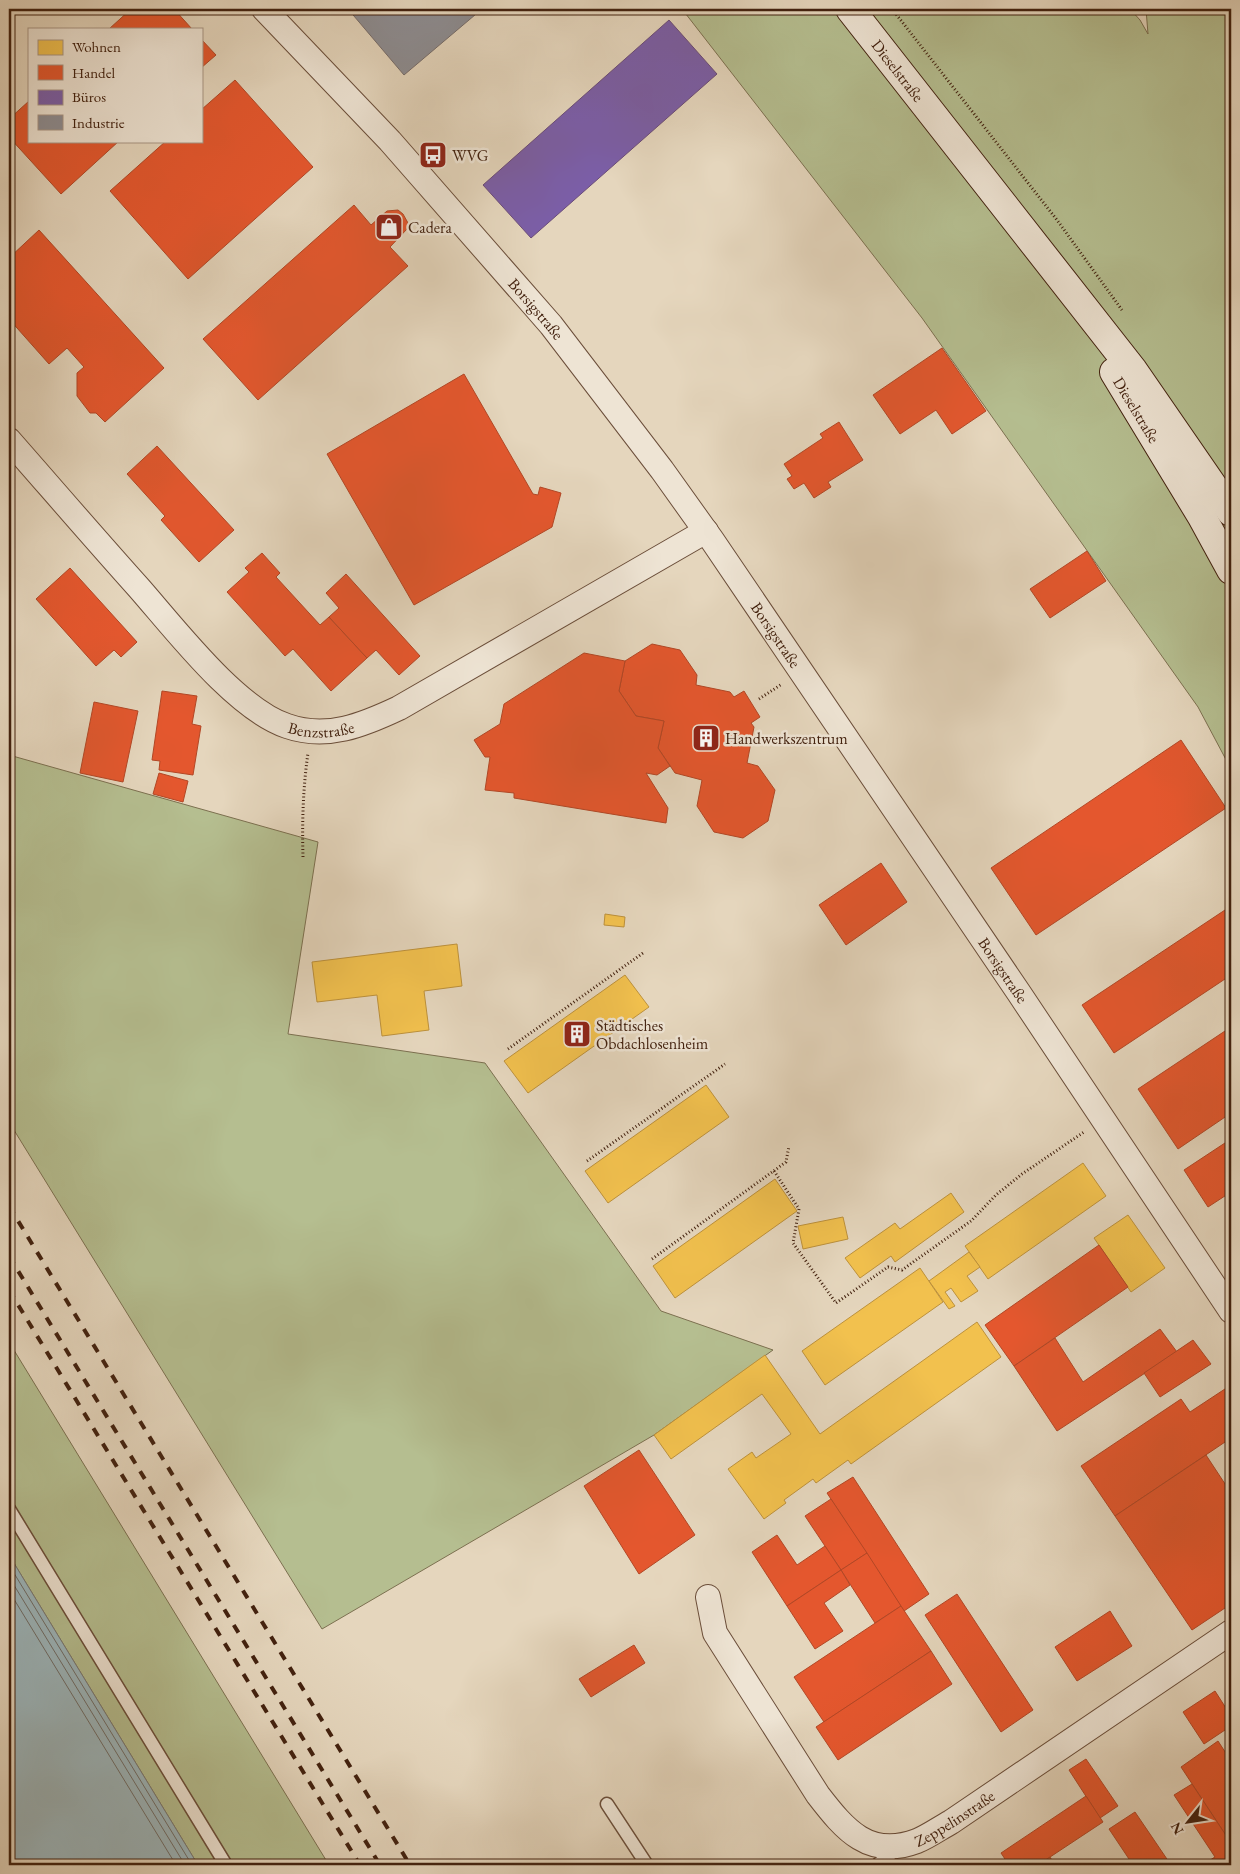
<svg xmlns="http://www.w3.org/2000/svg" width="1240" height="1874" font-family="'EB Garamond',serif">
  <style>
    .green { fill: #b5be90; stroke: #7c7050 }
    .water { fill: #9cb6bc; stroke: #787a77 }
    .homes { fill: #f2c14e; stroke: #bd913b }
    .shops { fill: #e4572e; stroke: #b34725 }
    .offices { fill: #7b5ea7; stroke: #6a4c79 }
    .industry { fill: #8d8d92; stroke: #766d6b }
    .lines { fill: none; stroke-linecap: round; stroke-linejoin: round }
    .shore { stroke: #6f6c66; stroke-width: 1 }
    .lane-casing { stroke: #6b4e3a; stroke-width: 15 }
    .street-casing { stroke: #6b4e3a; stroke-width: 26 }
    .secondary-casing { stroke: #42210f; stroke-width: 30 }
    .path { stroke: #42210f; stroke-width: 3; stroke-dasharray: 1 2.5; stroke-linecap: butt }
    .lane { stroke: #eee4d4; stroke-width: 12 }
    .street { stroke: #eee4d4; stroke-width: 24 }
    .secondary { stroke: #eee4d4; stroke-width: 28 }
    .rail { stroke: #42210f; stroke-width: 4; stroke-dasharray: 9 9; stroke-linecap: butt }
    .labels { text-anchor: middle; stroke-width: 5; stroke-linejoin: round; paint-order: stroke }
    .street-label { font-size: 16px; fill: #42210f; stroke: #eee4d4 }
    .poi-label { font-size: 16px; fill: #42210f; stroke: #eee4d4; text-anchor: start }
  </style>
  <rect width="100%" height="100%" fill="#e5d6bd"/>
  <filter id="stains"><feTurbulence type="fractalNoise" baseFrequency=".004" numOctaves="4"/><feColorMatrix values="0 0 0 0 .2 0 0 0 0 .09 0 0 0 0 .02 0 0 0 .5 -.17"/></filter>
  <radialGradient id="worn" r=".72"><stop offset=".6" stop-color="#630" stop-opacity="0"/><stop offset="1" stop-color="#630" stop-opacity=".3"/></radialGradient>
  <g class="green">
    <path d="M682 9H1130L1140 20 1148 34 1146 9H1231V769L1198 707 922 318Z"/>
    <path d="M9 755 318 842 288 1034 485 1063 661 1311 773 1350 654 1435 322 1629 9 1122Z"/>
    <path d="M9 1342 329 1865H198L9 1555Z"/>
  </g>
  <path class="water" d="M9 1555 198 1865H15L9 1855Z"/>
  <g class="homes">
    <path d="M605 914 625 917 624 927 604 925Z"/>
    <path d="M457 944 462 986 424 991 429 1030 382 1036 377 995 317 1002 312 962Z"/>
    <path d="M625 975 649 1007 528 1093 504 1061Z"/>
    <path d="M706 1085 729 1117 608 1203 585 1171Z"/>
    <path d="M1083 1163 1106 1196 988 1279 965 1246Z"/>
    <path d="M775 1179 797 1211 675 1298 653 1266Z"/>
    <path d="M951 1193 964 1212 895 1262 891 1256 860 1278 845 1258 895 1223 900 1229Z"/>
    <path d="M1128 1215 1165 1268 1131 1292 1094 1238Z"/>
    <path d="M843 1217 848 1239 803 1249 798 1226Z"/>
    <path d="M969 1252 980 1267 967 1276 978 1291 961 1302 951 1288 945 1292 955 1306 949 1309 929 1281Z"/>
    <path d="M920 1268 943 1302 825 1385 802 1351Z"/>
    <path d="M977 1322 1001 1357 851 1464 848 1460 816 1483 813 1479 784 1500 786 1503 764 1519 728 1469 752 1452 756 1458 791 1434 762 1394 671 1459 654 1435 765 1355 820 1434Z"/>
  </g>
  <g class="shops">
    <path d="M131 9H174L192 29H109Z"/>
    <path d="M201 39 216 55 201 68Z"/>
    <path d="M235 80 313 167 188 279 110 191 166 141H201V110Z"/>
    <path d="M29 101V141H119L61 194 9 137V119Z"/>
    <path d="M354 205 371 225 387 211 398 210 403 214 408 223 407 229 390 247 408 266 258 400 203 339Z"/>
    <path d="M39 230 164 368 105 422 96 413H90L77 396V373L84 367 67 348 49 364 9 319V258Z"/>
    <path d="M942 348 986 411 952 434 936 410 900 434 873 395Z"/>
    <path d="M464 374 533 494 538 495 540 487 561 493 552 527 414 605 327 454Z"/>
    <path d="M839 422 863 460 828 482 831 487 814 498 804 483 794 489 787 479 792 476 784 464 823 438 820 434Z"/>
    <path d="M157 446 234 530 199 562 161 520 165 516 127 474Z"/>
    <path d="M1087 551 1106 581 1050 618 1030 589Z"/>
    <path d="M262 553 280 573 276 577 320 625 329 617 367 658 331 691 293 649 285 656 227 592 249 572 245 568Z"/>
    <path d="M70 568 137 642 121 657 114 650 96 666 36 599Z"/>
    <path d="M346 574 420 656 399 675 376 650 367 658 329 617 339 608 326 593Z"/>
    <path d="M652 644 680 650 697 675 696 685 730 692 734 697 744 691 760 717 751 723 754 727 747 763 758 766 775 790 768 821 743 838 714 832 697 806 702 780 675 773 658 748 664 721 636 716 619 691 625 661Z"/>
    <path d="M584 653 625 661 619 691 636 716 664 721 658 748 670 766 657 775 646 773 668 808 666 823 514 798V793L485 790 490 757H485L474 740 500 724 504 704Z"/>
    <path d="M162 691 197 696 192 724 201 726 193 775 159 770 160 761 152 760Z"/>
    <path d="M94 702 138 711 123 782 80 773Z"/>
    <path d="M1181 740 1226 808 1036 935 991 868Z"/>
    <path d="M159 773 188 781 183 802 153 794Z"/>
    <path d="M881 863 907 902 846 945 819 905Z"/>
    <path d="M1231 906V975L1114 1053 1082 1005Z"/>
    <path d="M1231 1027V1113L1178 1149 1138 1089Z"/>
    <path d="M1231 1139V1192L1208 1207 1184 1170Z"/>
    <path d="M1099 1245 1128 1287 1014 1366 985 1325Z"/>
    <path d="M1160 1329 1177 1352 1057 1431 1014 1366 1055 1338 1083 1382Z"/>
    <path d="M1193 1340 1211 1364 1160 1397 1144 1373Z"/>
    <path d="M1231 1385V1438L1115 1516 1081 1466 1181 1399 1190 1412Z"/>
    <path d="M639 1450 695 1535 639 1574 584 1486Z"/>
    <path d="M1206 1455 1231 1493V1604L1192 1630 1115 1516Z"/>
    <path d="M853 1477 929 1594 904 1611 827 1493Z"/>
    <path d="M831 1499 867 1553 841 1570 805 1516Z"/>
    <path d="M777 1535 797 1565 825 1546 841 1570 787 1606 752 1552Z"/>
    <path d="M867 1553 901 1606 875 1623 841 1570Z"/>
    <path d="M841 1570 850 1585 824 1603 843 1631 815 1649 787 1606Z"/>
    <path d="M957 1594 1033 1710 1001 1732 925 1615Z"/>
    <path d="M901 1606 931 1651 824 1722 794 1677Z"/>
    <path d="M1110 1611 1132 1646 1077 1681 1055 1647Z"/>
    <path d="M634 1645 645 1663 591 1697 579 1679Z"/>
    <path d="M931 1651 952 1684 838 1760 816 1727Z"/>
    <path d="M1215 1691 1231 1716V1726L1204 1744 1183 1712Z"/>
    <path d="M1218 1741 1231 1761V1843L1181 1767Z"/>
    <path d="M1086 1759 1118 1806 1100 1818 1069 1770Z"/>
    <path d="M1192 1784 1231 1843V1865H1202L1215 1857 1174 1795Z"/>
    <path d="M1086 1796 1103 1822 1038 1865H1009L1001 1853Z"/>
    <path d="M1135 1812 1171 1865H1133L1109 1829Z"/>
    <path d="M1050 1857 1055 1865H1038Z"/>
  </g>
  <path class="offices" d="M669 20 717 74 531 238 483 185Z"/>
  <path class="industry" d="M348 9H482L404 75Z"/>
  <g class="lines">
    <g class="shore">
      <path d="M9 1565 192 1865"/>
      <path d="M9 1577 185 1865"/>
      <path d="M9 1591 176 1865"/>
    </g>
    <defs>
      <g id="lane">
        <path d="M9 1509 226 1865"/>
        <path d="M607 1804 647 1865"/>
        <path d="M877 1865 898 1848"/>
      </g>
      <g id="street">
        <path id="s1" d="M264 9 390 141 551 325 662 470 712 540 1019 993 1231 1311"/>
        <path id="s2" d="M9 440C52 489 95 539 139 588 175 629 236 709 287 726 327 740 363 725 399 708L706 531"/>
        <path id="s3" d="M708 1597 715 1633 818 1795C845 1830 869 1859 917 1841 929 1836 940 1828 951 1822L1231 1632"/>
      </g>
      <g id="secondary">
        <path id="s4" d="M850 9 1133 370 1231 512"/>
        <path id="s5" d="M1114 372 1202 517 1231 570"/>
      </g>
    </defs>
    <use href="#lane" class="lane-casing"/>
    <use href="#street" class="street-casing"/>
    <use href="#secondary" class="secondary-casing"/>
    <g class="path">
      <path d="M892 9 1057 220 1122 310"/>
      <path d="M759 699 782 684"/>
      <path d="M303 857C302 822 303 788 308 753"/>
      <path d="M508 1049 643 953"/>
      <path d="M587 1161 725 1064"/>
      <path d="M774 1171 799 1209 793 1243 836 1303 888 1267 902 1270 971 1221 996 1195 1022 1174 1084 1132"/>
      <path d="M652 1259 786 1162 789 1146"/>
    </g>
    <use href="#lane" class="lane"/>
    <use href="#street" class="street"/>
    <use href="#secondary" class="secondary"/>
    <g class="rail">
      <path d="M9 1206 410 1865"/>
      <path d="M9 1256 380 1865"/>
      <path d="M9 1290 360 1865"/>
    </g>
  </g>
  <defs>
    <symbol id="bus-square" viewBox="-11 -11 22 22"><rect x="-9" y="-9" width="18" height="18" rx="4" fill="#8f2418" stroke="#eee4d4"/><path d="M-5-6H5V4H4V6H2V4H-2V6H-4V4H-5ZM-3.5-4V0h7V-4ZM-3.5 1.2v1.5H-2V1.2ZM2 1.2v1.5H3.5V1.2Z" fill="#fff"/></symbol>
    <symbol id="shop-square" viewBox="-11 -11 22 22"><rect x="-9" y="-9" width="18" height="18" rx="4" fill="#8f2418" stroke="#eee4d4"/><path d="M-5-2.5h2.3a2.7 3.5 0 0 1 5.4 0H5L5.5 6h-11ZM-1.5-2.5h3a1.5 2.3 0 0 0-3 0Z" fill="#fff"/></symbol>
    <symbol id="building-square" viewBox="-11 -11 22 22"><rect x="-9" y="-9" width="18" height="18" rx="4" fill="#8f2418" stroke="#eee4d4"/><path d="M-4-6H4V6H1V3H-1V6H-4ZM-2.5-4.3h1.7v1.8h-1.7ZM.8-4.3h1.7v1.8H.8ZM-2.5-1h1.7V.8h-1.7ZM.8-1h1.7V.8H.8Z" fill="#fff"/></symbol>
  </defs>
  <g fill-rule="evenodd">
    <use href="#bus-square" x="417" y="139" width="32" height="32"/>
    <use href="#shop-square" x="373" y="211" width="32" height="32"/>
    <use href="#building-square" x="690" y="722" width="32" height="32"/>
    <use href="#building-square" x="561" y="1018" width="32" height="32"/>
  </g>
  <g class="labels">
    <g class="street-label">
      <text dy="6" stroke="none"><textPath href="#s4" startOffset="78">Dieselstraße</textPath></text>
      <text dy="6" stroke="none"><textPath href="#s1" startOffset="405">Borsigstraße</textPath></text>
      <text dy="6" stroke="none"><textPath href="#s5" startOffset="44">Dieselstraße</textPath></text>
      <text dy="6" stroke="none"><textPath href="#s1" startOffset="810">Borsigstraße</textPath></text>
      <text dy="6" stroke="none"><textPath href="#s2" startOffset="436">Benzstraße</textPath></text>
      <text dy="6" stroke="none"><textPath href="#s1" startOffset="1215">Borsigstraße</textPath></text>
      <text dy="6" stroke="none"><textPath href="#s3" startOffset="392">Zeppelinstraße</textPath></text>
    </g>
    <g class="poi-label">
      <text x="452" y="161">WVG</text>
      <text x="408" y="233">Cadera</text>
      <text x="725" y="744">Handwerkszentrum</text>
      <text x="596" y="1031">Städtisches<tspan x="596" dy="18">Obdachlosenheim</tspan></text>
    </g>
  </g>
  <rect width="1240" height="1874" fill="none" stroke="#e5d6bd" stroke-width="30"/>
  <rect x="10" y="10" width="1220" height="1854" fill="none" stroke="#42210f" stroke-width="2.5"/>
  <rect x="15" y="15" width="1210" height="1844" fill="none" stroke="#42210f"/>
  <rect x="28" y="28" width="175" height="115" fill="#eee4d4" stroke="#a99685"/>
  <rect x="38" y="40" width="25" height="15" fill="#f2c14e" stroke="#a99685"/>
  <text x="72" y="52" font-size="15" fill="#42210f">Wohnen</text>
  <rect x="38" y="65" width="25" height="15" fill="#e4572e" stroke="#a99685"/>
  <text x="72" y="78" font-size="15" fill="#42210f">Handel</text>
  <rect x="38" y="90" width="25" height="15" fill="#7b5ea7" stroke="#a99685"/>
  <text x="72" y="102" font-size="15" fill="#42210f">Büros</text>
  <rect x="38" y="115" width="25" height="15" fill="#8d8d92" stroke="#a99685"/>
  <text x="72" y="128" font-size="15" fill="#42210f">Industrie</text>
  <g transform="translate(1188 1822) rotate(240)" stroke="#eee4d4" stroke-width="4" paint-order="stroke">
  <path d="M0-4L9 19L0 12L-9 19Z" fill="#42210f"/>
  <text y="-8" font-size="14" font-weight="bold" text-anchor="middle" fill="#42210f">N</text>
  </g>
  <rect width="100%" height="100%" filter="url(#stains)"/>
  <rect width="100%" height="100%" fill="url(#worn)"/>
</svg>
